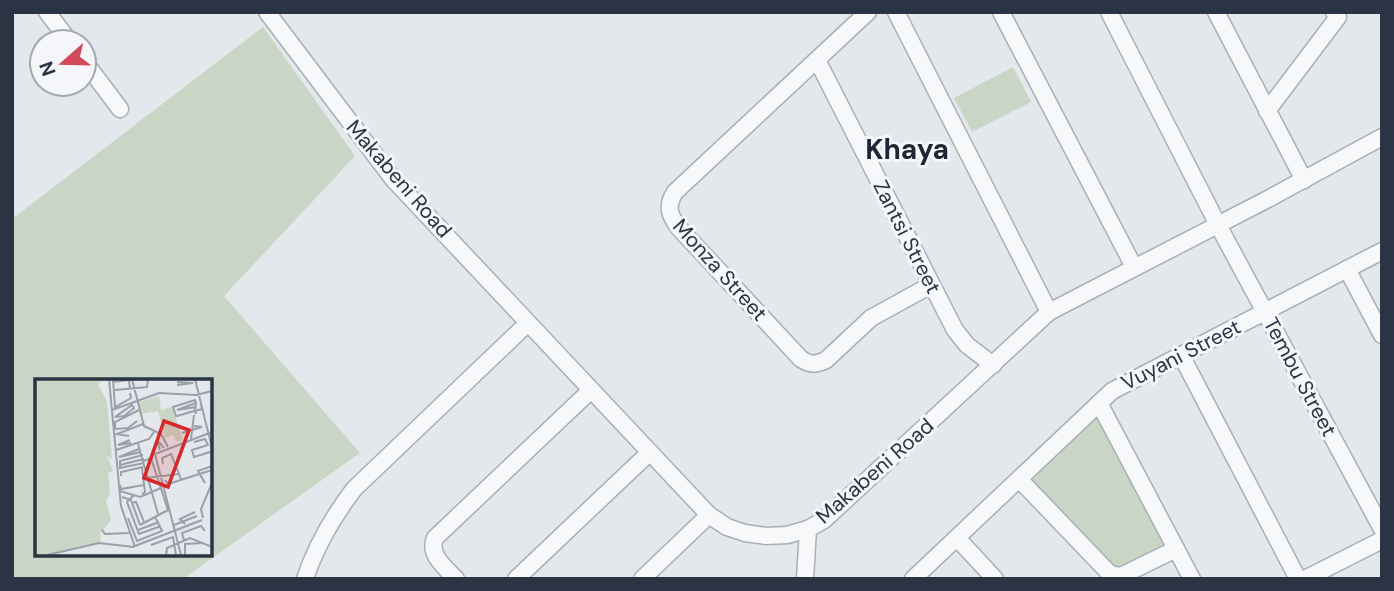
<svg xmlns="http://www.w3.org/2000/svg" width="1394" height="591" font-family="'DM Sans',sans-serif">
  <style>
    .green { fill: #c9d6c5; fill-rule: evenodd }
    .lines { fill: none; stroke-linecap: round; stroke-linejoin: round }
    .minor-casing { stroke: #a9aeb7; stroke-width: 19 }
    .minor { stroke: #f7f8fa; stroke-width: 16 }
    .labels { text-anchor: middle; stroke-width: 6; stroke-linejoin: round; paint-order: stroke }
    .street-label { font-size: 21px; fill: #2b3445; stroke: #f4f6f9 }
    .district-label { font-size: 28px; font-weight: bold; fill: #1d2536; stroke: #f4f6f9 }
    .inset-road { fill: none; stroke: #9a9fa9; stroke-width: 2 }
    .view { fill: #d62828; fill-opacity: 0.15; stroke: #d62828; stroke-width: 3.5 }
    .inset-edge { fill: none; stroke: #2b3445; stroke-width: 3.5 }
  </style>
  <rect width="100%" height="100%" fill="#e4e7ec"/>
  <g class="green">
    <path d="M263 27 355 156 224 296 360 453 183 579H12V219ZM37 381H210V554H37Z"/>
    <path d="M1013 67 1031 102 972 132 954 98Z"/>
    <path d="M1097 416 1100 417 1165 544 1164 546 1116 571 1031 480V476Z"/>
  </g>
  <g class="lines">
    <defs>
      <g id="minor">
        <path d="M47 12 70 42"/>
        <path d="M267 12 393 179 709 515 727 527 745 533 766 536 787 535 808 529 824 520 1049 312 1266 200 1382 137"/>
        <path d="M868 12 675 192C666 206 669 215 679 228L801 359C811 365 815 365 826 360L871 318 931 285"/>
        <path d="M896 12 1049 312"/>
        <path d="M1001 12 1134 267"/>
        <path d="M1109 12 1218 225 1382 529"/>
        <path d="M1216 12 1304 180"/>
        <path d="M817 60 955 330 967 345 993 365"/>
        <path d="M84 61 120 109"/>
        <path d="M1267 111 1338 17 1334 12"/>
        <path d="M1347 269 1382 335"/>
        <path d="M1181 355 1298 579"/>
        <path d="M1099 403 1192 579"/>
        <path d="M1019 479 1110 574 1121 576 1176 549"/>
        <path d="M957 538 995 579"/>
        <path d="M305 579C316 545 333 517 354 489L528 323"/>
        <path d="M456 579C445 567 428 555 435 538L590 391"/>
        <path d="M516 579 649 453"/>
        <path d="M642 579 709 515"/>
        <path d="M805 579 808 529"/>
        <path d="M913 579 1112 391 1382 251"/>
        <path d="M1305 579 1382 540"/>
      </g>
    </defs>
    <use href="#minor" class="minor-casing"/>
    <use href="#minor" class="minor"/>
  </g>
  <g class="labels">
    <g class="street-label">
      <text transform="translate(399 179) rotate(49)" y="7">Makabeni Road</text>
      <text transform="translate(907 237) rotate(63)" y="7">Zantsi Street</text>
      <text transform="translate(720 270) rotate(48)" y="7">Monza Street</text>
      <text transform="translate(1181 355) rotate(-27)" y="7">Vuyani Street</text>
      <text transform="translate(1300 377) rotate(62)" y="7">Tembu Street</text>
      <text transform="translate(875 471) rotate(-41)" y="7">Makabeni Road</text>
    </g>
    <g class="district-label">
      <text x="907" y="159">Khaya</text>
    </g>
  </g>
  <g transform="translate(35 379)">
    <rect width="177" height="177" fill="#e4e7ec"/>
    <path d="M0 0H68L63 5 72 23 77 80 72 77 78 92 73 94 75 114 71 122 76 141 65 154 66 163 9 176H0ZM124 17 126 31 137 28 148 61 142 63 138 56 130 59 123 32 106 35 103 23Z" fill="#c9d6c5"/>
    <path class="inset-road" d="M74 0 86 127 100 168M78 0 80 28 96 19 95 14M97 0 109 47 126 55 133 68M160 0 177 69M77 3 94 1 95 10M142 6 158 4 142 3M80 11 112 8 113 0M161 24 142 31 161 28M97 26 99 29 89 37 80 38ZM77 31 124 14 161 16 177 12M161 35 160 32 161 24 160 21 138 28 141 37H142L159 32H160L167 30 166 26M102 42 93 49 80 50V43L104 31M147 54 167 48 159 47M94 57 82 55 108 45M156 60 159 36M95 61 83 66 96 64M159 63 170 60 173 66 157 71 159 78 175 73M103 65 123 135M104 70 84 78 106 73M81 71 114 60 119 53M125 71 122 61 129 69M108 76 85 82V89L109 84M109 82 116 79 133 131M128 85 127 79 136 75 146 100M85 86 109 80M86 97V93L108 88M111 99 144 95M130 101 133 105 177 91M170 104 163 92 177 87M85 106 86 110 109 106M85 112 105 118 126 109M107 115 110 113 107 89M99 116 92 123 104 155 126 147M87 118 96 121 105 146M97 124 101 123 109 143M93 139 102 162 127 152 120 138M168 139 166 130 177 104M150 145 145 140 160 133M105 146 135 130M139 146 162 137M67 151 70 155 94 154M103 151 124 143M149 161 147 154 166 147 170 152M116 166 138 158 141 176M100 167 167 141M12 176 64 164 99 168M131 176 132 169 155 159 177 168M146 176 120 75 177 53M150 176V165L169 164"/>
    <path class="view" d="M129 42 154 51 133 108 109 99Z"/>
    <rect width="177" height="177" class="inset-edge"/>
  </g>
  <rect width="1394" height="591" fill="none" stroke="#2b3445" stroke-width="28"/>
  <g transform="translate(63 63) rotate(250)"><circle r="33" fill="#f4f6f9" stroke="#a4a8b1" stroke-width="2"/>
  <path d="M0-5L12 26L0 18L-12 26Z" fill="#d1495b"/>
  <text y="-10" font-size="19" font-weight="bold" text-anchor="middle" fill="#2b3445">N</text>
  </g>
</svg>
